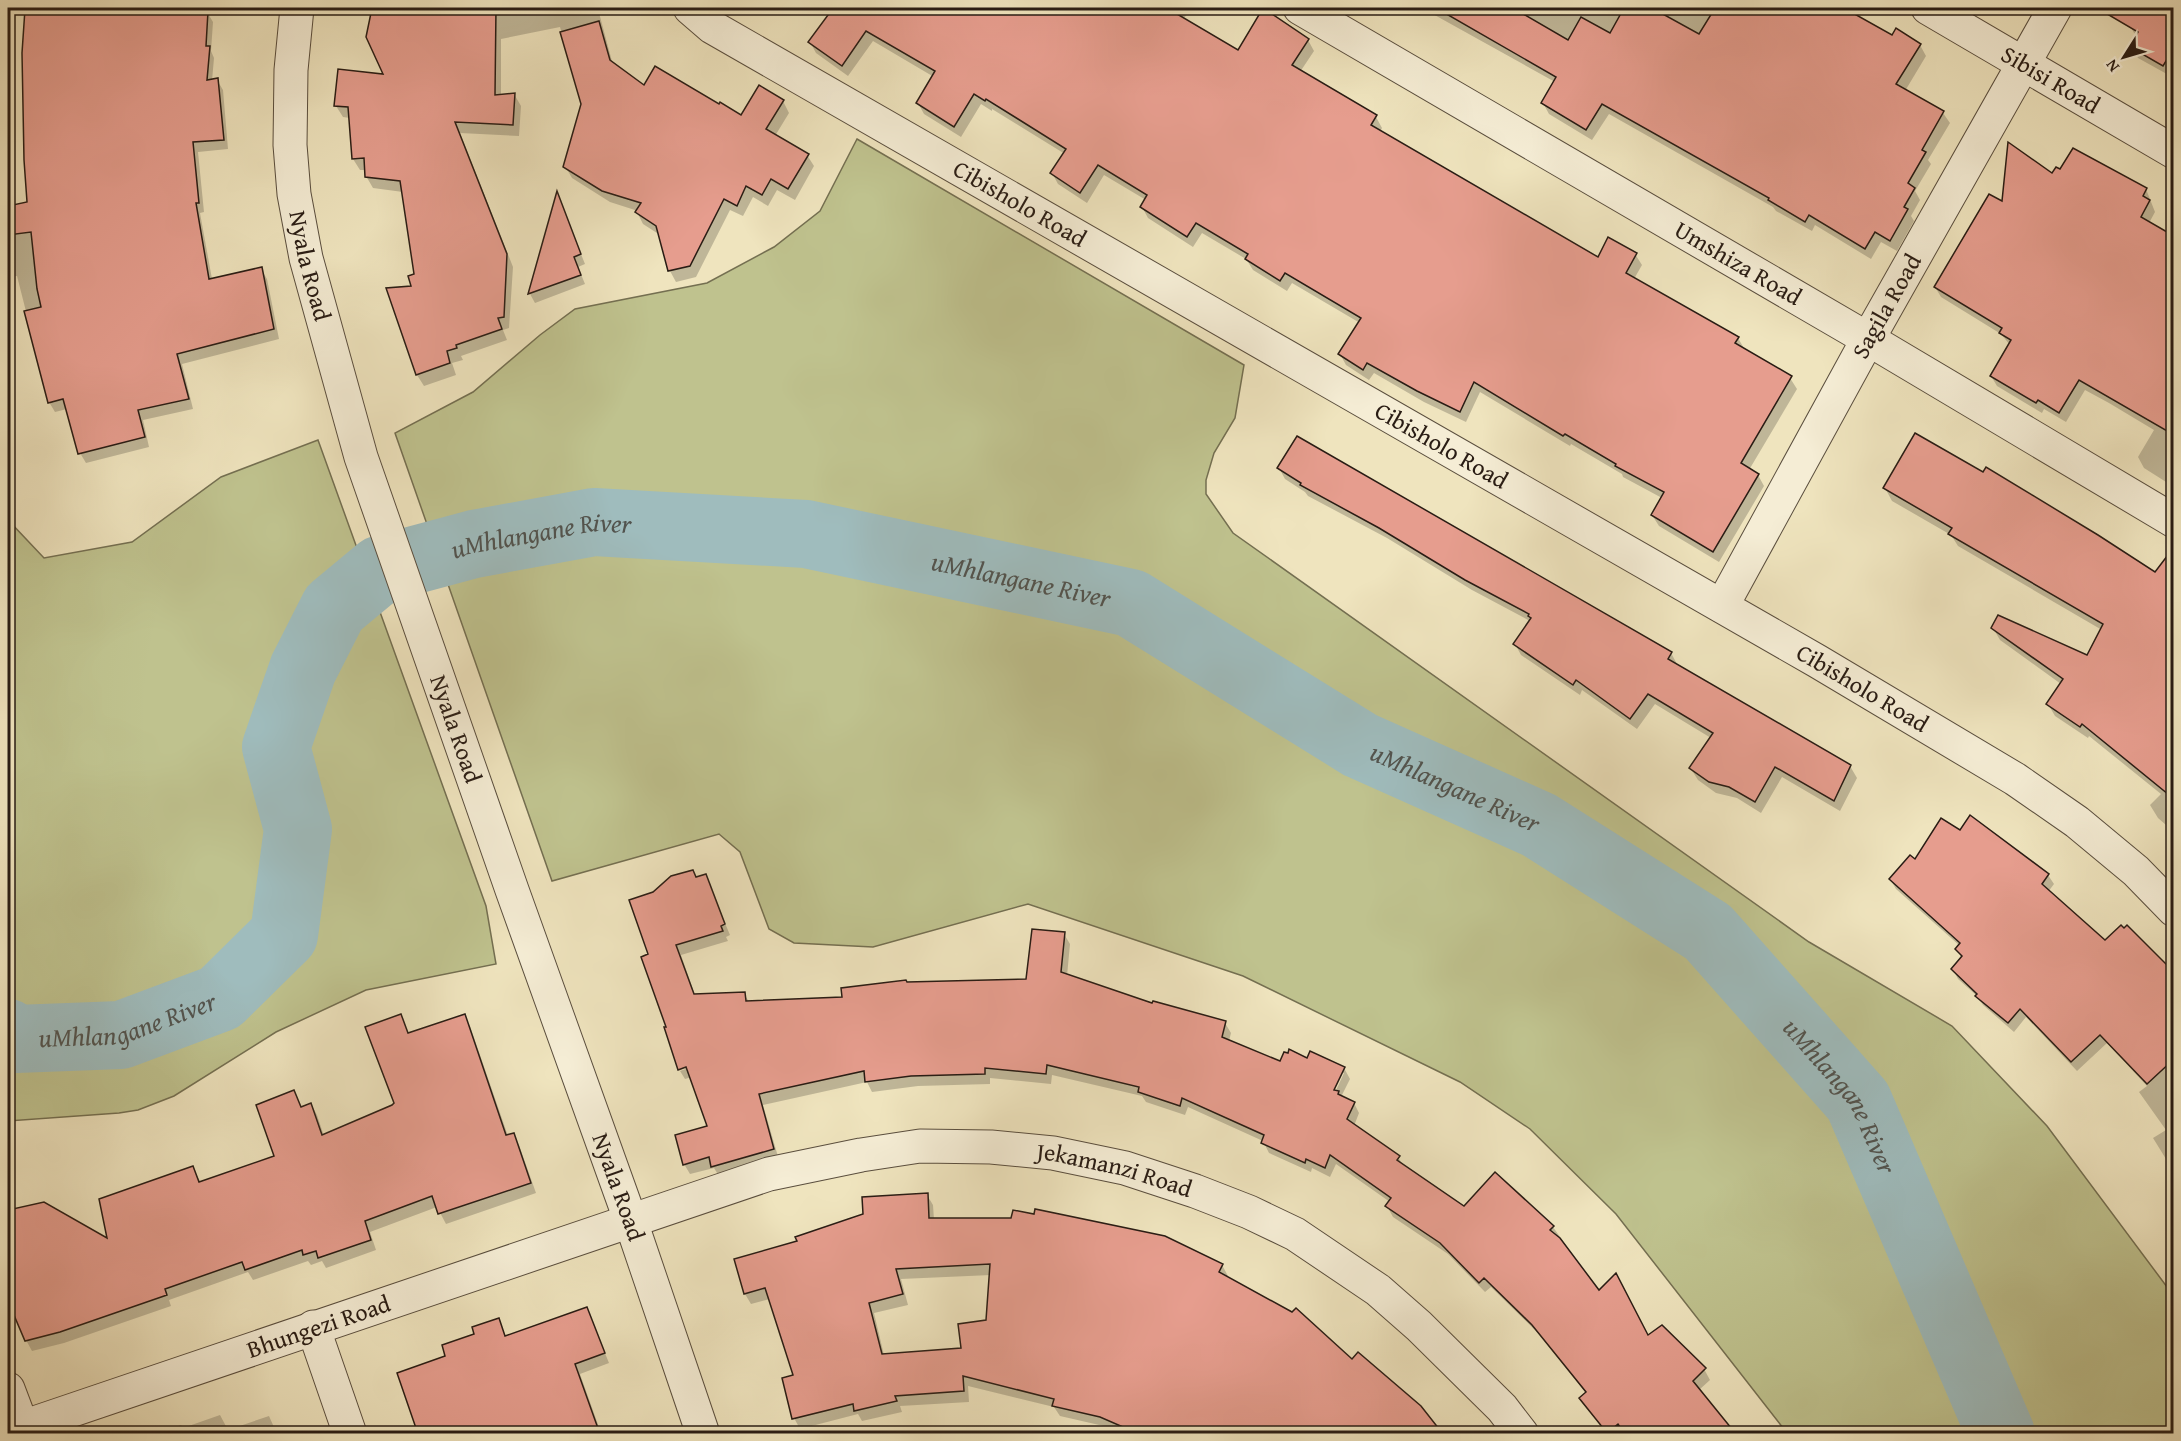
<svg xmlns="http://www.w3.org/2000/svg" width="2181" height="1441" font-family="'Gentium Book Plus',serif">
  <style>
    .green { fill: #bfc28e; stroke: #746f51; stroke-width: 1.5 }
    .shadow { fill: #0003; fill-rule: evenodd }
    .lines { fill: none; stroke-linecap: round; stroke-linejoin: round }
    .river { stroke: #9fbcbd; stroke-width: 68 }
    .building { fill: #e69d8e; stroke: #291c14; stroke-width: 1.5; fill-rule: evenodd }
    .minor-casing { stroke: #5a4e3e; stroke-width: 35 }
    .minor { stroke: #f5edd5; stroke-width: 33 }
    .labels { text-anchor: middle; stroke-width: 4.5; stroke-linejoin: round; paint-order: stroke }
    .street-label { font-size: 24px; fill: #291c14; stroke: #f5edd5 }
    .water-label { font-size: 26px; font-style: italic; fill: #52544f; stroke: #f5edd5 }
  </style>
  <rect width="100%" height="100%" fill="#efe4be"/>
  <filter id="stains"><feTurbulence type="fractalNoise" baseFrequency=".00333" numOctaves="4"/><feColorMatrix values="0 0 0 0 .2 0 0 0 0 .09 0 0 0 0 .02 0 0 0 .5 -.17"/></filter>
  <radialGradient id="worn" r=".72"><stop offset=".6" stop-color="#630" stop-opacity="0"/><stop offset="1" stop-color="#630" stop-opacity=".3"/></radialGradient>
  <g class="green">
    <path d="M857 139 1244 365 1235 418 1214 453 1206 480V494L1233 533 1809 942 1952 1026 2047 1126 2173 1295V1433H1787L1616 1214 1530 1129 1460 1082 1243 976 1028 904 873 947 794 943 769 929 740 852 719 834 552 881 395 433 473 392 540 335 575 309 707 283 774 247 820 211Z"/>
    <path d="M318 440 486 906 496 964 366 990 276 1032 174 1096 138 1110 119 1113 8 1121V520L44 558 132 542 221 477Z"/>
  </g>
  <g class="shadow">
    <path d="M27 8H206L205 12H207L213 22 211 51 214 58 212 81 217 80 223 90 228 149 198 152 204 212 200 213 212 279 261 269 267 279 279 339 182 364 193 409 143 420 149 447 86 463 80 453 67 409 55 412 49 402 17 276 8 277V207L28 204 23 127H25L24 53Z"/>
    <path d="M352 8H603L598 9 613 65 644 88 719 106 742 117 783 101 789 113 775 136 807 155 814 166 795 200 777 190 768 206 753 197 743 216 730 210 696 277 676 282 670 271 660 235 643 224 637 212 638 211 610 202 572 178 565 166 582 104 560 27 501 39V96L514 94 521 106 519 136 460 133 513 267 509 328 503 330 507 340 461 356 463 360 452 363 456 375 424 386 417 375 388 289 412 287 416 275 403 192 373 188 366 176V170H360L353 159 350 118 343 117 336 106 385 76 372 14 356 13Z"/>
    <path d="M813 8H1193L1183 19 1239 52 1308 40 1314 51 1300 72 1376 117 1382 128 1380 132 1598 259 1635 254 1642 265 1634 279 1738 338 1745 350 1790 378 1797 389 1749 470 1758 475 1764 486 1719 562 1659 526 1652 515 1662 498 1623 477 1622 474 1571 444 1570 446 1480 392 1466 422 1424 402 1374 373 1369 380 1346 365 1340 354 1360 323 1292 283 1287 291 1253 270 1246 259 1202 233 1193 247 1148 218 1142 207 1146 200 1104 175 1087 203 1058 184 1052 173 1065 154 992 109V111L981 104 961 137 924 114 918 103 934 77 873 41 848 76 816 53 810 42 829 16Z"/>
    <path d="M1422 8H1840L1892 37 1920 45 1926 56 1905 91 1943 113 1950 123 1928 160 1931 164 1915 191 1920 200 1911 216 1914 221 1897 251 1881 242 1871 259 1815 225 1812 231 1776 211 1773 207 1609 114 1592 140 1549 114 1543 103 1555 82Z"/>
    <path d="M2141 8H2174V78L2138 58 2132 47 2137 38 2130 26Z"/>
    <path d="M2053 176 2146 189 2155 212 2149 223 2174 238V487L2144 468 2138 457 2154 430 2109 403 2085 390 2066 422 2044 409 2042 413 1997 386 1991 376 2010 345 2001 334 1941 297 1935 287 2003 203Z"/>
    <path d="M557 195 585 264 578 267 585 284 535 303 530 294Z"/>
    <path d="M1279 468 1671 653 1677 664 1850 766 1857 778 1840 811 1782 777 1761 813 1737 798 1716 793 1698 780 1691 769 1711 738 1655 704 1637 729 1582 690 1580 695 1521 655 1515 644 1530 621 1472 590 1387 538 1308 496 1305 492 1285 479Z"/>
    <path d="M1885 488 2155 574 2174 565V832L2158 818 2150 805 2161 794 2089 736 2088 738 2055 716 2048 704 2061 684 2000 640 1993 628 2088 657 2102 630 1958 546 1951 535 1892 501Z"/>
    <path d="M1961 832 2048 875 2054 884 2048 892 2174 1007V1172L2153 1138 2166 1130 2139 1092 2147 1086 2107 1043 2077 1071 2026 1017 2014 1032 1983 1005 1977 996 1958 979 1953 969 1962 959 1957 949 1960 946 1896 889 1890 879Z"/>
    <path d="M705 876 730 935 726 937 728 941 681 955 695 995 744 994 750 1003 844 998 907 984 1027 980 1064 934 1070 944 1067 976 1153 1005 1225 1023 1231 1033 1229 1041 1280 1063 1308 1060 1344 1068 1350 1079 1341 1097 1354 1103 1359 1113 1354 1126 1398 1157 1404 1167 1465 1208 1495 1174 1553 1227 1599 1292 1648 1337 1704 1369 1710 1380 1699 1390 1641 1434H1607L1581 1398 1587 1394 1540 1335 1491 1287 1485 1292 1448 1254 1393 1217 1387 1206 1390 1202 1336 1164 1330 1177 1312 1168 1311 1172 1269 1153 1263 1141 1188 1107 1185 1115 1146 1102 1142 1096 1052 1075 1051 1084 990 1078V1084L918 1086 872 1092 867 1082 763 1105 779 1160 719 1176 714 1168 690 1174 684 1164 709 1127 692 1077 685 1079 680 1071 694 1066 667 1028 649 955 697 878ZM1341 1073H1344L1333 1097 1330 1096Z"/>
    <path d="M400 1016 409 1035 464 1016 470 1026 508 1136 513 1135 519 1145 536 1193 446 1224 437 1207 370 1232 376 1250 326 1268 322 1261 311 1265 308 1261 253 1280 248 1272 169 1300 171 1306 64 1343 32 1351 26 1340 11 1289 8 1287V1212L44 1204 109 1241 193 1168 201 1183 276 1157 294 1092 302 1108 311 1104 317 1115 324 1136 396 1103Z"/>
    <path d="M927 1195 933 1205 934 1220 1222 1265 1228 1276 1227 1278 1352 1361 1441 1434H1122L1108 1427 1060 1416 1054 1407 968 1386 969 1402 900 1406 902 1412 862 1421 858 1414 800 1429 794 1418 795 1376 770 1299 751 1304 745 1294 735 1260 799 1242ZM991 1275 987 1321 962 1350 884 1355 874 1313 908 1305 901 1279Z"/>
    <path d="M587 1309 609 1363 580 1374 600 1430 605 1429 607 1434H413L419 1431 447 1357 476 1335 498 1319 506 1337Z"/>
    <path d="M220 1415 228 1430 269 1416 277 1434H157L181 1425 183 1428Z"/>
  </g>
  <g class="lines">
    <path class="river" id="s1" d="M8 1033 16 1039 121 1035 220 998 284 935 298 829 276 747 303 669 334 608 381 569 474 544 594 522 806 534 1131 603 1360 745 1539 825 1708 932 1858 1101 2001 1434"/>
  </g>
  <g class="building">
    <path d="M100 8H173L208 11 206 46H210L207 80 218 78 224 140 193 142 199 203H196L209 279 262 267 274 329 177 354 189 399 138 410 145 437 78 454 63 399 48 403 24 311 41 307 37 289 31 232 8 235V206L27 202 24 160 22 53 25 9 99 14Z"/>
    <path d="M372 8H496L495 95 515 93 513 125 455 122 507 254 504 317 498 318 502 329 456 345 457 348 447 351 450 363 416 375 386 288 411 286 408 276 414 274 400 181 365 177 364 158 352 159 348 107 334 106 338 69 383 74 366 37Z"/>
    <path d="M826 8H1167L1238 50 1263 8 1309 39 1292 65 1377 115 1371 125 1598 257 1608 237 1637 253 1626 273 1739 337 1735 343 1792 376 1741 463 1759 474 1713 552 1651 515 1664 492 1615 466 1616 464 1565 434 1563 436 1474 382 1460 412 1417 391 1367 363 1363 370 1338 354 1361 318 1285 273 1280 281 1245 259 1248 254 1196 223 1187 237 1140 207 1147 195 1098 165 1080 193 1050 173 1066 149 986 99 985 101 974 94 954 127 916 103 935 71 866 31 842 66 808 42 831 11Z"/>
    <path d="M1436 8H1513L1568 40 1581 17 1610 33 1624 8H1652L1699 34 1715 8H1844L1892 35 1896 28 1921 44 1896 84 1944 111 1922 150 1926 152 1908 183 1915 188 1904 207 1908 209 1890 241 1875 232 1865 249 1809 215 1805 222 1768 200 1769 198 1602 104 1586 130 1541 103 1556 77Z"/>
    <path d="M2097 8H2174V48L2163 66 2130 47 2138 32Z"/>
    <path d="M599 21 610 60 644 85 655 66 719 104 720 102 741 115 759 85 784 100 766 129 809 154 788 189 771 179 762 195 746 186 737 206 724 199 690 266 668 271 656 226 635 212 641 203 602 191 563 167 581 104 560 32Z"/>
    <path d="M2008 142 2052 173 2056 167 2060 169 2073 148 2147 188 2143 196 2150 200 2141 217 2174 236V435L2079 380 2059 413 2038 400 2036 403 1990 376 2011 340 1999 333 2002 328 1934 287 1989 194 2002 201Z"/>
    <path d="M557 191 581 254 574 257 581 275 528 294Z"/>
    <path d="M1915 433 1983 472 1986 467 2098 535 2155 572 2174 547V799L2082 724 2080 727 2046 704 2063 679 1991 628 1998 615 2087 655 2103 624 1948 534 1952 528 1883 488Z"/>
    <path d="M1297 436 1672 652 1668 659 1851 765 1834 801 1775 767 1755 802 1729 787 1709 782 1689 768 1713 733 1648 694 1630 719 1576 680 1573 685 1513 644 1531 618 1528 616 1529 614 1465 580 1379 528 1300 485 1301 483 1277 468Z"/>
    <path d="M1970 815 2049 874 2042 884 2105 940 2121 925 2124 928 2127 925 2174 972V1059L2147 1084 2100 1035 2071 1062 2020 1009 2008 1023 1975 996 1977 994 1951 969 1962 956 1955 949 1960 943 1889 879 1910 855 1915 859 1941 818 1960 830Z"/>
    <path d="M693 870 696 877 706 874 725 924 721 926 723 931 676 945 694 994 745 992 746 1001 842 997 841 988 906 980 907 982 1026 979 1032 929 1065 932 1061 972 1152 1003 1153 1001 1226 1021 1222 1037 1280 1061 1284 1052 1288 1053 1289 1049 1307 1058 1310 1051 1345 1067 1334 1090 1339 1091 1338 1094 1355 1102 1347 1119 1400 1156 1397 1160 1464 1206 1495 1172 1554 1226 1550 1230 1560 1238 1599 1290 1616 1273 1648 1335 1662 1325 1706 1368 1693 1381 1736 1434H1625L1618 1424 1607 1433 1579 1398 1586 1392 1532 1325 1484 1278 1479 1283 1440 1243 1385 1206 1391 1198 1330 1155 1325 1168 1306 1159 1305 1163 1261 1143 1264 1135 1182 1098 1180 1106 1138 1092 1139 1087 1047 1065 1046 1074 985 1068V1074L911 1076 865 1082 864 1071 759 1094 774 1149 711 1167 709 1157 683 1165 675 1135 707 1126 686 1067 678 1070 664 1027H666L641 957 648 954 629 900 653 892 671 876Z"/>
    <path d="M401 1014 408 1033 465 1014 506 1135 514 1133 531 1183 438 1214 432 1196 365 1221 371 1240 318 1258 316 1251 303 1255 302 1250 245 1270 242 1262 165 1289 167 1295 60 1332 25 1341 8 1301V1210L44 1202 107 1238 99 1199 193 1166 199 1182 274 1156 256 1105 294 1090 301 1107 311 1103 322 1135 392 1105 394 1103 365 1027Z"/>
    <path d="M928 1193 929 1218H1011L1013 1210 1034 1214 1035 1209 1165 1236 1223 1264 1219 1272 1292 1312 1296 1308 1352 1359 1358 1352 1421 1406 1443 1434H1139L1100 1417 1052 1406 1054 1399 963 1376 964 1391 895 1396 897 1401 854 1411 853 1404 792 1419 782 1378 793 1375 765 1288 744 1294 734 1259 797 1241 795 1237 863 1214 862 1197ZM990 1264 986 1320 958 1324 961 1348 882 1354 869 1303 903 1294 896 1269Z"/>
    <path d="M587 1307 605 1353 575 1364 600 1434H418L397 1373 445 1356 442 1345 474 1334 472 1327 499 1318 505 1336Z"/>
  </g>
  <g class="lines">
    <defs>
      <g id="minor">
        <path id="s2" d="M297 8 291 70 290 145 294 194 306 258 361 457 512 890 630 1219 703 1434"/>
        <path id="s3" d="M690 8 712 27 1817 661 2015 779 2077 822 2136 871 2174 910"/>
        <path id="s4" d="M1300 8 1868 339 2174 521"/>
        <path id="s5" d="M1928 8 2174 152"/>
        <path id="s6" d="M1722 606 1868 339 2055 8"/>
        <path d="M313 1327 350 1434"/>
        <path d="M8 1389 25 1434"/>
        <path id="s7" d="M8 1432 769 1174 861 1155 920 1146 991 1147 1053 1153 1125 1168 1195 1191 1249 1212 1295 1234 1378 1290 1419 1326 1502 1408 1522 1434"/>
      </g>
    </defs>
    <use href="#minor" class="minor-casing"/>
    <use href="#minor" class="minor"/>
  </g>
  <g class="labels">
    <g class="street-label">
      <text dy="8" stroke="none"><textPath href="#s5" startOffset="142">Sibisi Road</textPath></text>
      <text dy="8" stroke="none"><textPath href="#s3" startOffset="384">Cibisholo Road</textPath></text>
      <text dy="8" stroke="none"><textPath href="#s4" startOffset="507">Umshiza Road</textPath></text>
      <text dy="8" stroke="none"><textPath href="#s2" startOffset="260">Nyala Road</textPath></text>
      <text dy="8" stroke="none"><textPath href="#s6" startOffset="342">Sagila Road</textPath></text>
      <text dy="8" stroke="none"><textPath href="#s3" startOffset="870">Cibisholo Road</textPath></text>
      <text dy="8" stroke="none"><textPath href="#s3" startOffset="1356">Cibisholo Road</textPath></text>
      <text dy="8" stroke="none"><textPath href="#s2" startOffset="746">Nyala Road</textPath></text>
      <text dy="8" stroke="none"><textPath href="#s7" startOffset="1154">Jekamanzi Road</textPath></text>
      <text dy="8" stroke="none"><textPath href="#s2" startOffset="1232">Nyala Road</textPath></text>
      <text dy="8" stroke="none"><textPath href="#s7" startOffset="328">Bhungezi Road</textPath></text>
    </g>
    <g class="water-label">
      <text dy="9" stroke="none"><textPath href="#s1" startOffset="879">uMhlangane River</textPath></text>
      <text dy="9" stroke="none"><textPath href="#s1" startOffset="1365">uMhlangane River</textPath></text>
      <text dy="9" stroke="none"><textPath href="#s1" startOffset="1851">uMhlangane River</textPath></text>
      <text dy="9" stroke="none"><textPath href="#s1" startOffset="124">uMhlangane River</textPath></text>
      <text dy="9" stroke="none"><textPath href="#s1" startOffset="2355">uMhlangane River</textPath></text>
    </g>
  </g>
  <rect width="2181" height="1441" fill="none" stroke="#efe4be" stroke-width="30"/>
  <rect x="9" y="9" width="2163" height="1423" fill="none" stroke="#291c14" stroke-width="3"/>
  <rect x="15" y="15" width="2151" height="1411" fill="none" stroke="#291c14" stroke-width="1.5"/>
  <g transform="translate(2124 57) rotate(233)" stroke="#f5edd5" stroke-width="4.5" paint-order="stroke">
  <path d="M0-4.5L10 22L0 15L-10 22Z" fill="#291c14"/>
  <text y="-9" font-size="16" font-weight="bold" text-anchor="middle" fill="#291c14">N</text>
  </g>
  <rect width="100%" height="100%" filter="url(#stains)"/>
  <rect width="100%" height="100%" fill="url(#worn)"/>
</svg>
